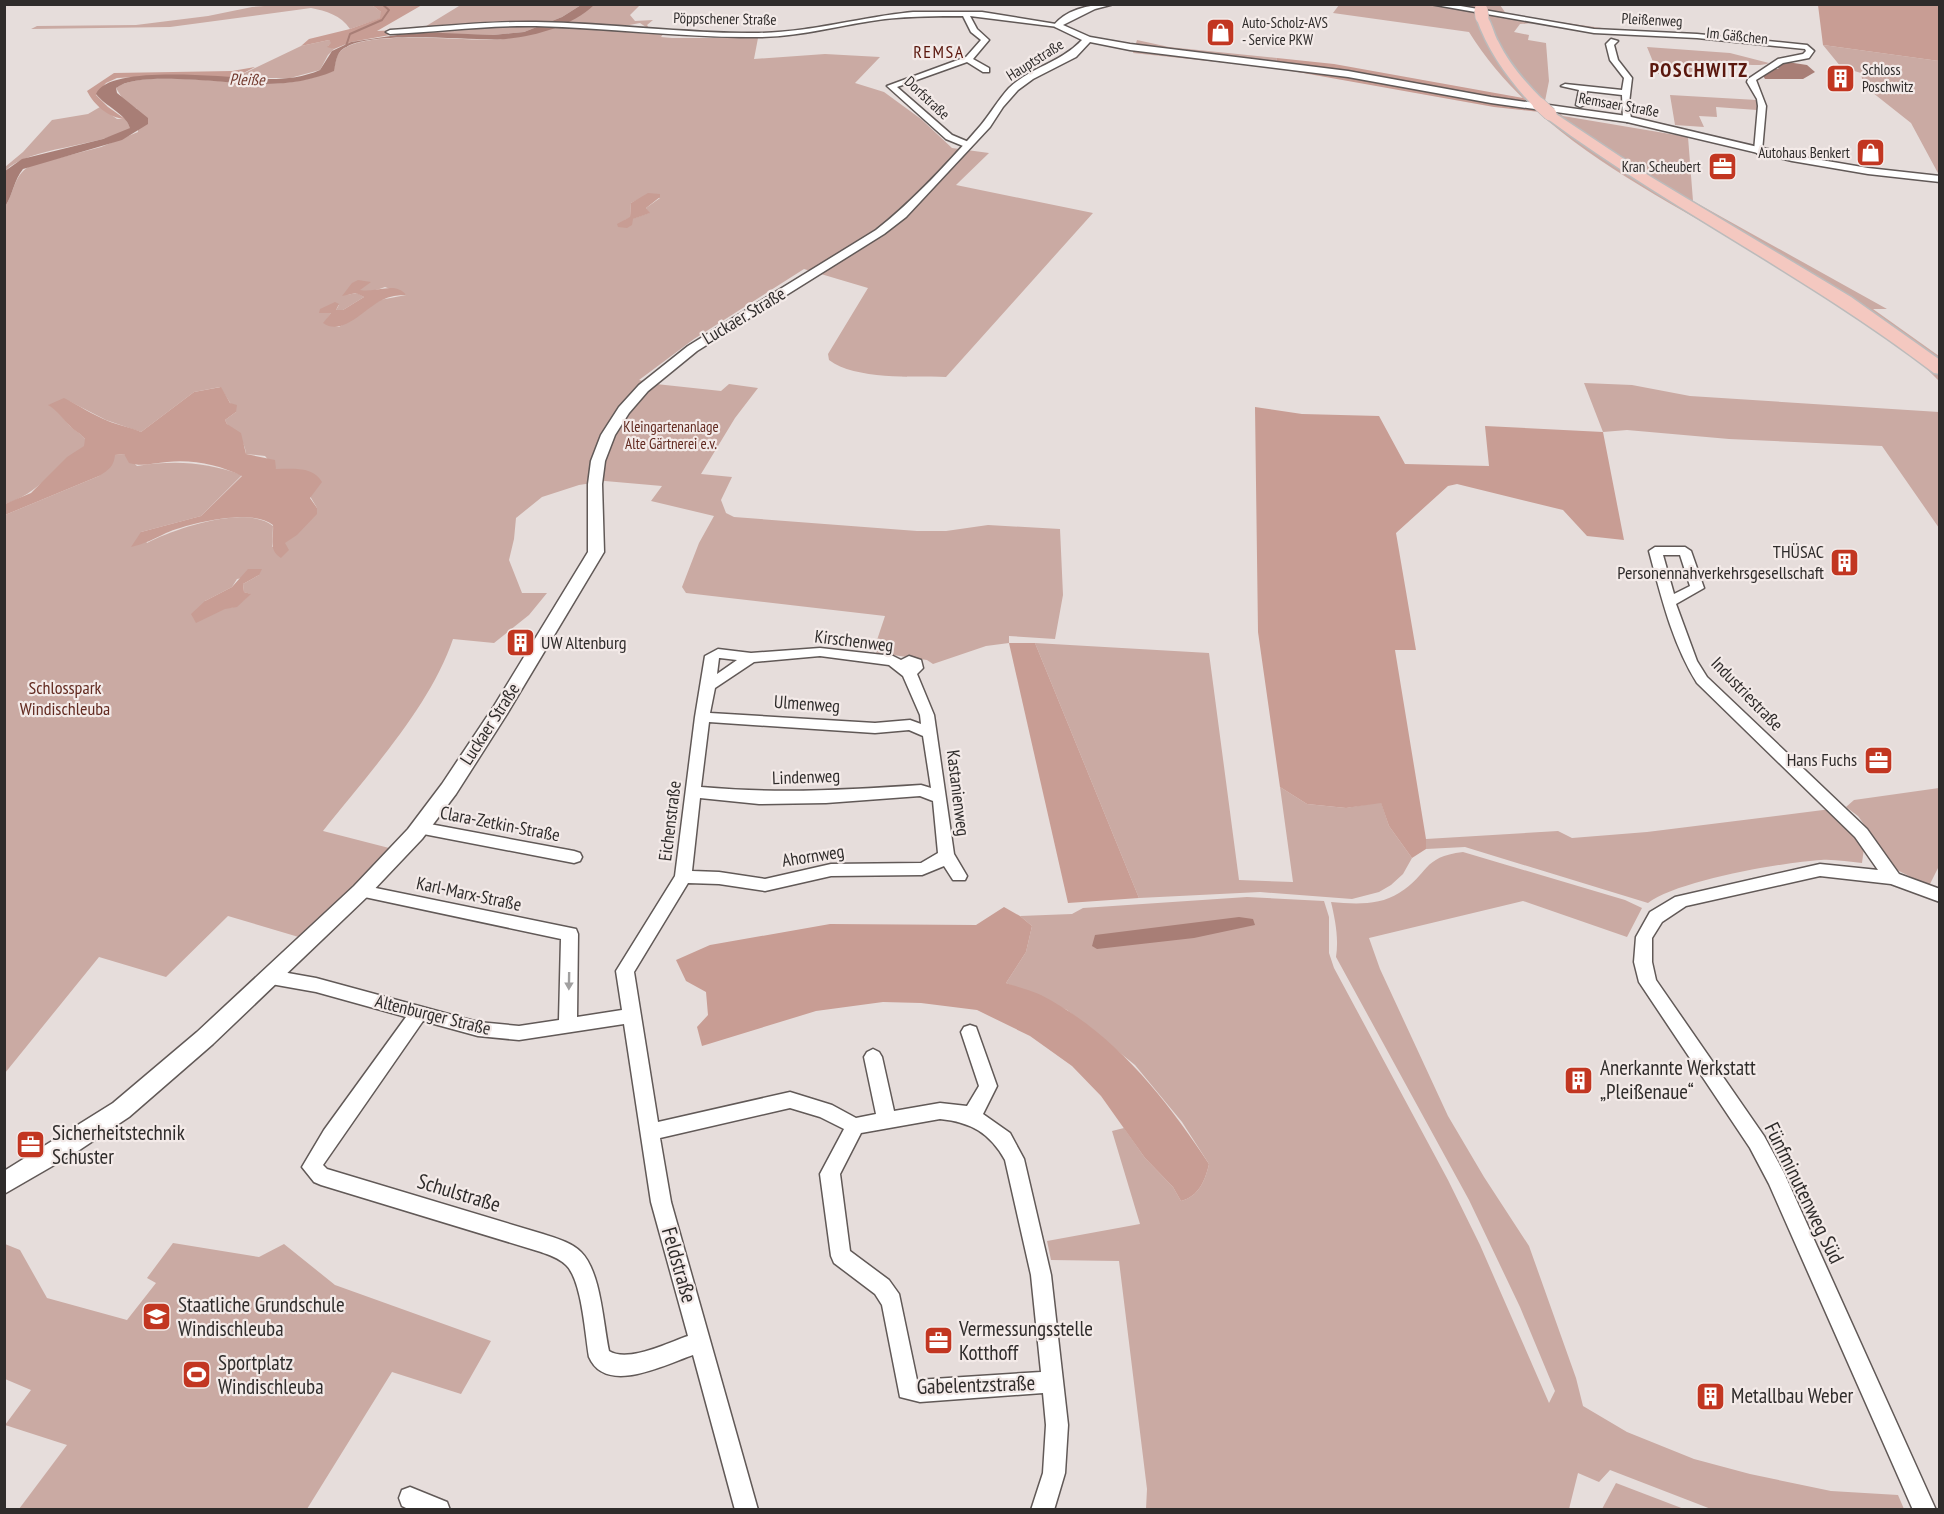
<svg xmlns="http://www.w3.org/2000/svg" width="1944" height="1514" font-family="'PT Sans Narrow',sans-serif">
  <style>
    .green { fill: #caaaa3; fill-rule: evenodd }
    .forest { fill: #c89d94 }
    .water { fill: #a87e76 }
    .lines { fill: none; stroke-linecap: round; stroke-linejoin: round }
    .stream { stroke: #a87e76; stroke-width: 2 }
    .minor-casing { stroke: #615957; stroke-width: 3 }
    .tertiary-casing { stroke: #615957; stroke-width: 3 }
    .trunk-casing { stroke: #bcbbbb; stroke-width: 3 }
    .minor { fill: #fff; fill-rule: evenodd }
    .tertiary { fill: #fff; fill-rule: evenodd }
    .trunk { fill: #f4c8c0; fill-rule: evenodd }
    .trunk-bridge-casing { stroke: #bcbbbb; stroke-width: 14; stroke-linecap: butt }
    .trunk-bridge { stroke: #f4c8c0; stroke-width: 13 }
    .oneway { fill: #a1a0a0 }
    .labels { text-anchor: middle; stroke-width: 4.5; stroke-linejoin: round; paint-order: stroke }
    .far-street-label { font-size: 15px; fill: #2f2c2b; stroke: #f3eae8 }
    .far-poi-label { font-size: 15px; fill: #2f2c2b; stroke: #f3eae8; text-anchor: start }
    .far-park-label { font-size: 15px; fill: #622a20; stroke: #f3eae8 }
    .far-water-label { font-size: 16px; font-style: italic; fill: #733a2f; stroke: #f3eae8 }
    .far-quarter-label { font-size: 18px; letter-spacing: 1.5px; fill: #5a170d; stroke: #f3eae8 }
    .street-label { font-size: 18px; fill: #2f2c2b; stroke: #f3eae8 }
    .poi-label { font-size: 18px; fill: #2f2c2b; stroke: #f3eae8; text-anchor: end }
    .park-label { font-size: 18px; fill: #622a20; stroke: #f3eae8 }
    .far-district-label { font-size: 20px; font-weight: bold; letter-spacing: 1.5px; fill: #5a170d; stroke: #f3eae8 }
    .near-poi-label { font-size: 21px; fill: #2f2c2b; stroke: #f3eae8; text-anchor: start }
    .near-street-label { font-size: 21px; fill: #2f2c2b; stroke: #f3eae8 }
  </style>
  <rect width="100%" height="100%" fill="#e6dddb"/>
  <g class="green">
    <path d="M291 4 372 5 381 12V18L350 29C341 15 326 11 311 8L170 27 31 29 37 26 136 25 208 16 252 7Z"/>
    <path d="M594 4 640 5 630 15 635 21 653 20 647 25 649 28H643L646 27 640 23 619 27 563 24Z"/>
    <path d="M452 5H581L562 17 524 32 493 35 401 33 400 30 423 28 459 6Z"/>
    <path d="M1339 5H1500L1507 15 1631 32 1533 23 1520 24 1514 32 1529 35 1528 40 1546 43 1549 81 1545 101 1563 116 1688 137 1693 201 1887 309H1873L1939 356V381C1906 346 1864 319 1823 294 1795 277 1767 259 1738 242 1641 187 1530 130 1469 32L1333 13Z"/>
    <path d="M557 26 664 33 661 37 672 38H758L754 59 825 54 880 57 855 83 884 92 921 119 952 148 989 153 956 185 1093 213 946 377C913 376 855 380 829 360L828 354 868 288 804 269 694 339 639 380 656 384 721 391 729 384 758 388 735 418 701 474 732 477 721 500 726 513 734 517 917 531H946L988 525 1060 529 1063 595 1055 639 1009 636V643L986 646 933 664 927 660 873 652 885 616 686 593 682 587 699 543 714 516 651 501 662 486 605 481 579 485 542 497 516 518 514 539 509 560 522 593H547L529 615 494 643 453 639C430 707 368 774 323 831L393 849 302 938 228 916 166 977 99 957 5 1073V515L99 476 114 455 124 454 137 466C175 460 206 462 242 475L201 516 141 532 147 543C174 529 246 504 273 526L272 547C295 541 304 526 317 508L294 469H276L265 456 246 454C245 437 231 434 225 420L236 412 220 387 194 392 141 432 106 420 69 401 49 405C59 411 63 418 70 426 75 431 81 433 85 439V446C56 465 39 494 5 504V207C15 191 14 173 32 165L101 147 138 132 137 109 124 101 116 88C139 69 234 84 266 84 290 84 311 79 333 71 335 66 336 57 339 53 359 27 471 43 503 39 521 37 539 30 557 26ZM660 198 646 208 649 213 632 219V225L625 220 630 218 631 203 639 199ZM385 287 406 295 380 300 339 327 324 323 331 313 327 311 339 305 336 310H343L364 297 357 293 346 295C360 290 372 293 385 287ZM259 575 243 584 244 592 250 594C232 612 229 611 205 601L232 587 237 579Z"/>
    <path d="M329 40 332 43 328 46 334 49 328 55 320 70 290 78H234L301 46Z"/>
    <path d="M1137 40 1169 47 1277 58 1275 68 1133 53Z"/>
    <path d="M1823 45 1939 61V175L1911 123 1863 85 1861 73 1841 67Z"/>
    <path d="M1647 47 1730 53 1769 63C1759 68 1734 62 1720 63L1709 76 1658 74Z"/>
    <path d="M1670 95 1757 100V110L1716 107 1717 117 1699 116 1704 127 1675 125Z"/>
    <path d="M100 107 117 119H125L131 128C96 148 30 146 5 171V167L23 152 52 120 88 114Z"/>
    <path d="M1584 383 1632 385 1690 396 1939 412V528L1882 446 1729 439 1627 430 1603 432Z"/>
    <path d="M1035 643 1209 653 1239 880 1293 882 1280 787 1307 804 1346 808 1381 802 1389 826 1412 858 1403 874 1391 885 1379 892 1352 899 1260 892 1139 898Z"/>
    <path d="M1939 788V866L1929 886 1897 870 1858 816 1846 807 1854 800Z"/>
    <path d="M1831 809 1844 821 1864 848 1862 863C1849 862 1834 859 1821 860 1784 862 1676 881 1648 903L1465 847 1426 849V839L1558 831 1572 838 1647 832Z"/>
    <path d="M1463 852 1625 900 1642 908 1627 937 1523 901 1369 938 1380 969 1448 1116 1484 1177 1529 1246 1576 1378 1583 1406 1627 1432 1694 1459 1750 1474 1831 1491 1898 1495 1904 1509H1711L1610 1470 1599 1482 1578 1473 1569 1509H1146L1147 1489 1119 1261 1051 1260 1047 1241 1140 1224 1112 1131 1124 1128 1145 1158 1173 1187 1181 1201C1199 1196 1205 1181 1209 1164L1182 1122 1135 1065 1067 1010 1006 983 1026 952 1032 926 1020 916 1072 914 1083 908 1247 897 1324 901 1329 917V953L1334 968 1448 1180 1480 1245 1549 1403 1555 1391 1520 1307 1469 1200 1336 957C1339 938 1335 919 1331 902 1353 904 1379 906 1399 893 1430 874 1421 857 1463 852Z"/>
    <path d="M173 1243 259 1257 284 1244 335 1285 491 1341 461 1394 392 1372 307 1509H19L67 1445 5 1425 31 1390 5 1379V1244L20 1250 47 1298 127 1320 156 1283 147 1278Z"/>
    <path d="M1616 1483 1684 1509H1602Z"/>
  </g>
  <g class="forest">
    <path d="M372 5H422L377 31 400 30 401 33 351 42 334 49 327 47 331 43 329 40 301 46 309 39 350 29 380 18 381 12Z"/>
    <path d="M1818 5H1939V61L1823 45Z"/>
    <path d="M1277 58 1334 64 1523 98 1540 112 1494 107 1275 68Z"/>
    <path d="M255 67 234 78 175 75 117 78 106 83 96 95 108 107 125 119C109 118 94 105 87 91L114 73 232 71Z"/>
    <path d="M648 193 660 194V197L646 208 650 213 633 219 632 225 627 228 618 227 617 224 630 217 631 203Z"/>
    <path d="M358 280 371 282 360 290C377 293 395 281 406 295 398 295 390 296 382 300 365 308 343 337 323 323L331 313H319L320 309 335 302 339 304 336 310H343L364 297 356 293 342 296 352 283Z"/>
    <path d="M221 387 230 403 237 405 236 412 225 420 227 424 241 433 246 454 275 460 276 469C292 469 313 466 322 482L310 498 317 508V514L297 535 285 543 289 550 281 558C268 550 274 539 273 525 252 508 190 523 166 533 154 539 144 544 131 547L141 532 201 516 242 476C220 465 192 459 167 462 154 463 142 467 129 463L124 454 115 455C114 466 109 470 99 476L5 515V504L31 493 67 457 84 446 85 439C81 433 74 431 70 426 62 418 58 411 48 405L64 398C78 405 93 415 108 421 118 425 130 427 141 432L194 392Z"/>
    <path d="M1255 407 1302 414 1379 416 1405 464 1489 466 1485 426 1603 432 1624 540 1587 536 1563 510 1457 484 1448 486 1396 533 1416 650H1395L1426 839V849L1412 858 1389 826 1381 803 1346 808 1307 804 1280 787 1258 632Z"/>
    <path d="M248 569H262L259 575 243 584 244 592 251 594 237 607 225 609 196 623 191 614 205 601 232 587Z"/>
    <path d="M1009 643H1035L1139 898 1068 903Z"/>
    <path d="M1004 907 1020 916 1032 926 1026 952 1006 983C1018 987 1030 990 1041 995 1114 1033 1165 1097 1209 1164 1205 1181 1199 1196 1181 1201L1173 1187 1145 1158 1101 1096 1072 1066 1030 1036 977 1010 921 1003 883 1002 816 1011 702 1046 697 1027 708 1015 706 992 686 981 676 960 710 945 830 924 976 925Z"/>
  </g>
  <g class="water">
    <path d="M581 5H594C572 26 536 36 506 39 473 42 358 27 339 53 336 58 335 66 334 71 313 80 289 84 266 84 234 85 139 69 116 88L117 93 148 118V124L122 140 23 169C14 180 13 194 5 207V171L22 159 103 139 130 128C126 114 105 106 96 94 109 62 237 79 270 79 287 79 304 77 320 70L332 51 351 42 417 32 493 35 524 32 562 17Z"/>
    <path d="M1787 62 1807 65 1815 72 1803 79H1765L1762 74 1772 69H1779L1776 67Z"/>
    <path d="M1239 917 1253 919 1255 925 1194 938 1097 949 1092 946 1095 935Z"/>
  </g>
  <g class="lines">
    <path class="stream" d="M346 46 350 34 382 20 389 10 382 4"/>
    <defs>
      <g id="minor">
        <path d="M1430 4H1449L1594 29 1697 34 1807 45 1814 51 1809 58 1783 63 1756 80 1766 106 1762 151 1758 154 1754 151 1758 106 1757 99 1747 82 1748 79 1778 59 1803 54 1806 51 1805 49 1697 38 1594 33Z"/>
        <path d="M913 12H982L1062 25 1058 27 970 16 977 29 989 40 973 59 989 68V72H983L967 62 897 87 952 135 971 143V147L968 148 946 139 887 86 966 57 981 40 971 32 963 16C937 16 911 16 885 19 843 24 802 37 759 37 684 38 610 28 536 26 488 25 438 32 390 34L386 32 390 30C438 27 488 21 536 22 611 23 685 34 759 33 812 32 861 17 913 12Z"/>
        <path d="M1611 39 1618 41 1614 45 1618 60 1632 78 1629 103 1631 119 1627 122 1623 119 1622 95 1587 91 1584 105 1580 107 1576 105 1579 90 1561 86 1565 84 1622 90 1624 78 1610 60 1606 44Z"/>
        <path d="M1655 547H1685L1691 551 1704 588 1676 604 1697 661 1707 677 1867 829 1899 874 1940 889V902L1891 884 1820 876 1686 906 1662 922 1652 938V962L1656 980 1764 1136 1784 1173 1936 1510H1913L1769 1184 1750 1148 1639 982 1634 962 1636 937 1650 912 1675 897 1820 864 1878 870 1855 837 1697 683C1672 643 1661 596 1649 551ZM1663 555H1680L1690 586 1674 594Z"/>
        <path d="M820 648 893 656 901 660 909 656 921 660 923 668 917 674 934 715 954 854 967 876 965 880H953L944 866 922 875 831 876 765 891 719 884 688 883 634 972 658 1122 790 1092 832 1105 856 1118 876 1114 864 1057 867 1052 873 1049 879 1052 882 1057 894 1111 940 1103 967 1106 979 1086 961 1032 964 1027 970 1025 976 1027 997 1086 983 1114 1010 1133 1024 1159 1051 1275 1068 1425 1065 1473 1054 1510H1031L1043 1473 1046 1425 1043 1393 920 1402 900 1397 882 1305 875 1294 834 1263 831 1256 820 1174 844 1129 820 1117 790 1108 660 1138 671 1202 758 1510H735L693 1355C666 1364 606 1396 589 1357 585 1334 582 1280 566 1265 559 1258 549 1255 541 1252L321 1185 314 1182 302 1167 324 1130 406 1017 316 992 271 984 265 982 262 977 265 972 271 970 316 978 478 1022 519 1026 559 1020 561 939 355 895 353 891 355 887 361 885 576 929 578 934 577 1017 622 1010 616 971 675 876 695 717 705 656 718 649 751 653ZM820 656 889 665 903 676 920 715 921 724 910 720 875 723 710 713 715 688 754 662ZM719 658H720L737 660 717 674ZM709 722 875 733 909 730 923 736 931 788 921 785C845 790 778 794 701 787ZM920 796 933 801 938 853 921 863 831 864 765 879 719 872 692 871 700 798 759 804 826 803ZM423 1021 478 1036 519 1040 624 1024 651 1202 688 1336C667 1343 628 1363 609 1351 603 1323 601 1272 581 1252 571 1242 555 1238 543 1234L327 1169 323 1165ZM940 1119C971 1122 990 1133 1005 1160L1031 1275 1041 1372 917 1380 899 1294 889 1280 850 1251 840 1174 861 1133Z"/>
        <path d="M419 822 574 851 580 853 582 857 580 861 574 863 413 832 411 828 413 824Z"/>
        <path d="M410 1487 447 1502 450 1510H410L402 1506 399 1498 402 1490Z"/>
      </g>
      <path id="tertiary" d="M1114 4 1095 9 1063 25 1090 37 1130 44 1348 71 1491 97 1627 116 1792 155 1868 168 1940 176V182L1868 174 1792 161 1627 122 1491 103 1348 77 1130 50 1090 42 1076 57 1033 79 1018 90 1003 107 990 127 906 217 884 234 697 351 648 391 629 413 615 435 605 461 602 484 604 552 507 714 456 794 422 839 368 896 213 1044 129 1117 75 1153 4 1194V1171L113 1103 197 1032 354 886 408 829 442 784 494 706 588 552V484L591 461 601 435 619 407 639 385 688 346 876 230C914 200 949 162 981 125 991 113 998 100 1009 88 1031 67 1060 63 1082 40L1055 27 1054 25C1068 8 1093 4 1114 4Z"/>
      <g id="trunk">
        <path d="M1482 13C1491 16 1493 33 1498 41 1509 64 1526 83 1544 101L1546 104 1544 107H1534C1509 80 1488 52 1476 17Z"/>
        <path d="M1550 110 1651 177 1851 297 1940 360V374L1934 373C1810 278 1670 209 1545 117L1543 114 1545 111Z"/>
      </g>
    </defs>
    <use href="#minor" class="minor-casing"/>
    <use href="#tertiary" class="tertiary-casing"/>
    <use href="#trunk" class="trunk-casing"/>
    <use href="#minor" class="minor"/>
    <use href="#tertiary" class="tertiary"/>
    <use href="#trunk" class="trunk"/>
    <defs>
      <g id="trunk-bridge">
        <path d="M1481 10 1482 17"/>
        <path d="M1539 104 1550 114"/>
      </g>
    </defs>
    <use href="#trunk-bridge" class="trunk-bridge-casing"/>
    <use href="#trunk-bridge" class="trunk-bridge"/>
  </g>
  <defs><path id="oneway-solid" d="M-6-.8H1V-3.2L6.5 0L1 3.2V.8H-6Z" transform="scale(1.5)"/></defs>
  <use class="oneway" href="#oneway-solid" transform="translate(569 981) rotate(91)"/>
  <defs>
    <symbol id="shop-square" viewBox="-11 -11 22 22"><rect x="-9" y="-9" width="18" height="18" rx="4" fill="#c23621" stroke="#f3eae8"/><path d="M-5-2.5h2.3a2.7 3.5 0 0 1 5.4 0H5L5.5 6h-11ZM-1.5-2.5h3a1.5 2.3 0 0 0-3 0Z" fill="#fff"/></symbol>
    <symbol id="building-square" viewBox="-11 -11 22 22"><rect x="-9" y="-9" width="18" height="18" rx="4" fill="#c23621" stroke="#f3eae8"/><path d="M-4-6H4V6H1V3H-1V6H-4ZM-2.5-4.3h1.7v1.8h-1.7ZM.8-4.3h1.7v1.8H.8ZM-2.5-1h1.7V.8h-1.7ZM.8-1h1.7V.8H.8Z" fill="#fff"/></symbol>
    <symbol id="office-square" viewBox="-11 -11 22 22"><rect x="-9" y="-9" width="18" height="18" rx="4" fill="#c23621" stroke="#f3eae8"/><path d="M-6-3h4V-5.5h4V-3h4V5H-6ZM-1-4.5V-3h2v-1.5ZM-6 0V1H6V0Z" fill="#fff"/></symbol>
    <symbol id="school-square" viewBox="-11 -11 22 22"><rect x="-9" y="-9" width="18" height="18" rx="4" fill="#c23621" stroke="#f3eae8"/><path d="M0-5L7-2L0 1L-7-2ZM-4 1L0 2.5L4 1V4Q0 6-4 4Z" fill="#fff"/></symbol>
    <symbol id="stadium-square" viewBox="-11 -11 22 22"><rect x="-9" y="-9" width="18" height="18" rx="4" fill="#c23621" stroke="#f3eae8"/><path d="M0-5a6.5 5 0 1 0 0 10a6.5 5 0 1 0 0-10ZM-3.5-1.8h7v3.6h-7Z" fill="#fff"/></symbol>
  </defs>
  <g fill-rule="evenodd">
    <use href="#shop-square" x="1204" y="16" width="33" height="33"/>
    <use href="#building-square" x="1824" y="62" width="33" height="33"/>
    <use href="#shop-square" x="1854" y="136" width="33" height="33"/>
    <use href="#office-square" x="1706" y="150" width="33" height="33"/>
    <use href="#building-square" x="1828" y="546" width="33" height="33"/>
    <use href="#building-square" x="504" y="626" width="33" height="33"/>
    <use href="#office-square" x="1862" y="744" width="33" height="33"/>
    <use href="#building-square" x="1562" y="1064" width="33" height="33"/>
    <use href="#office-square" x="14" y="1128" width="33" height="33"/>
    <use href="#school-square" x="140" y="1300" width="33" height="33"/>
    <use href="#office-square" x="922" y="1324" width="33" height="33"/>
    <use href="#stadium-square" x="180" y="1358" width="33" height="33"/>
    <use href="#building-square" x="1694" y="1380" width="33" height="33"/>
  </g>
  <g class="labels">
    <g class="far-street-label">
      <text transform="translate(725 19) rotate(1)" y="5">Pöppschener Straße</text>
      <text transform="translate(1652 20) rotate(3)" y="5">Pleißenweg</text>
      <text transform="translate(1737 36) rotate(6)" y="5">Im Gäßchen</text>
      <text transform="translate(1035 60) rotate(-32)" y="5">Hauptstraße</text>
      <text transform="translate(927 98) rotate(43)" y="5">Dorfstraße</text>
      <text transform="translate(1619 105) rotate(10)" y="5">Remsaer Straße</text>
    </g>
    <g class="far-poi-label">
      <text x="1242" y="28">Auto-Scholz-AVS<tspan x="1242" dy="17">- Service PKW</tspan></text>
      <text x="1862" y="75">Schloss<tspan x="1862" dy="17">Poschwitz</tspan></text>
      <text x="1850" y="158" text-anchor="end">Autohaus Benkert</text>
      <text x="1701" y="172" text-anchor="end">Kran Scheubert</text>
    </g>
    <g class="far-park-label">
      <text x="671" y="432">Kleingartenanlage<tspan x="671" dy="17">Alte Gärtnerei e.v.</tspan></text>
    </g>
    <g class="far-water-label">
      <text transform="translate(247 79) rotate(1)" y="6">Pleiße</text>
    </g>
    <g class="far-quarter-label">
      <text x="939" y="58">REMSA</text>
    </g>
    <g class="street-label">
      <text transform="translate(744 316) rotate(-31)" y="6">Luckaer Straße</text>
      <text transform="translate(854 641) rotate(7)" y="6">Kirschenweg</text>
      <text transform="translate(1747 694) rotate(46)" y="6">Industriestraße</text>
      <text transform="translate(807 704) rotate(4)" y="6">Ulmenweg</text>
      <text transform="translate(490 724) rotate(-57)" y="6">Luckaer Straße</text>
      <text transform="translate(806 777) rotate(-2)" y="6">Lindenweg</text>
      <text transform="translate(958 793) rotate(83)" y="6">Kastanienweg</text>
      <text transform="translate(670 821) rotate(-83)" y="6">Eichenstraße</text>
      <text transform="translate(500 824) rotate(11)" y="6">Clara-Zetkin-Straße</text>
      <text transform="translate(813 856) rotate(-9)" y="6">Ahornweg</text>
      <text transform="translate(469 894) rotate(12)" y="6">Karl-Marx-Straße</text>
      <text transform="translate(433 1015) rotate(14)" y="6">Altenburger Straße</text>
    </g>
    <g class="poi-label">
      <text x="1824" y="558">THÜSAC<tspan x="1824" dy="21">Personennahverkehrsgesellschaft</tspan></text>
      <text x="541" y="649" text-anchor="start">UW Altenburg</text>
      <text x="1857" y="766">Hans Fuchs</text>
    </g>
    <g class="park-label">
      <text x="65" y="694">Schlosspark<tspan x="65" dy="21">Windischleuba</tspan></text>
    </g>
    <g class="far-district-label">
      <text x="1699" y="77">POSCHWITZ</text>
    </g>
    <g class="near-poi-label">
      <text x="1600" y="1075">Anerkannte Werkstatt<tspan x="1600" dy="24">„Pleißenaue“</tspan></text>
      <text x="52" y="1140">Sicherheitstechnik<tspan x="52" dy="24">Schuster</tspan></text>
      <text x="178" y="1312">Staatliche Grundschule<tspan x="178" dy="24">Windischleuba</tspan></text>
      <text x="959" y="1336">Vermessungsstelle<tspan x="959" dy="24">Kotthoff</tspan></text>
      <text x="218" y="1370">Sportplatz<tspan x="218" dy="24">Windischleuba</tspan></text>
      <text x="1731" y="1403">Metallbau Weber</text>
    </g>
    <g class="near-street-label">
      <text transform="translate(459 1193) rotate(17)" y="7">Schulstraße</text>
      <text transform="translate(1804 1193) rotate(64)" y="7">Fünfminutenweg Süd</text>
      <text transform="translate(679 1265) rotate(74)" y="7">Feldstraße</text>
      <text transform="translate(976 1385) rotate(-2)" y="7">Gabelentzstraße</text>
    </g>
  </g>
  <rect width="1944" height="1514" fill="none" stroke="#2f2c2b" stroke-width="12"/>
</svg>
